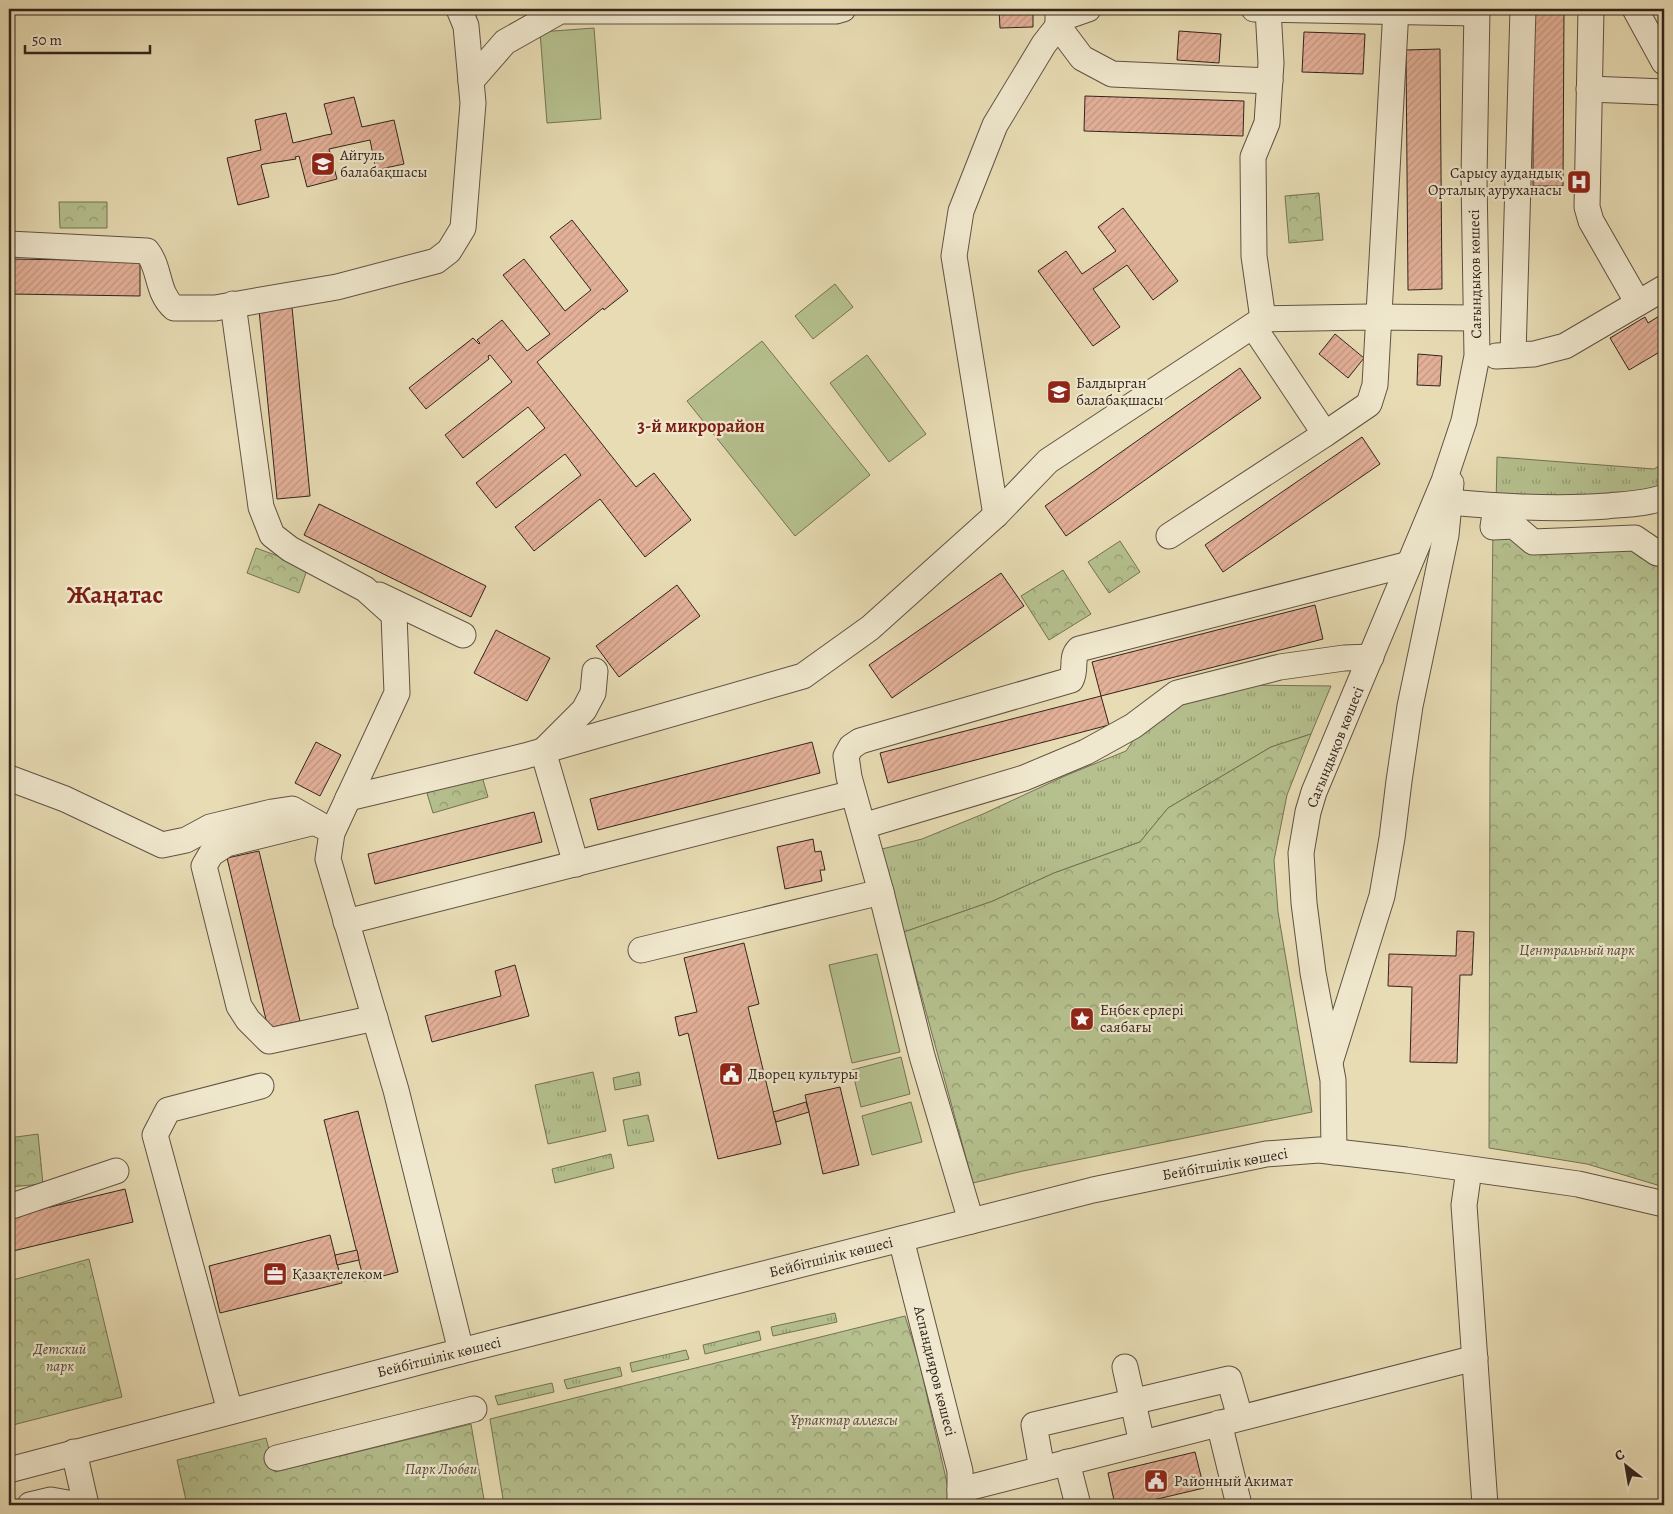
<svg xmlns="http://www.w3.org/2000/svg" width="1673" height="1514" font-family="Alegreya,serif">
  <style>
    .grass { fill: url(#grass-tufts); stroke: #747256 }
    .forest { fill: url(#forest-crowns); stroke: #747256 }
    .pitch { fill: #b5c08e; stroke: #747256 }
    .building { fill: url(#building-hatch); stroke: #33241e }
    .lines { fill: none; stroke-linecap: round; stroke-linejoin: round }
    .minor-casing { stroke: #605244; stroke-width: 27 }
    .minor { stroke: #f0e8ce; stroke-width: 25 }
    .labels { text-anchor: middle; stroke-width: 4.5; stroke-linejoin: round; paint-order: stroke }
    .poi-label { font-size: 15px; fill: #33241e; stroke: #f0e8ce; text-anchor: start }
    .street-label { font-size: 15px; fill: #33241e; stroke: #f0e8ce }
    .park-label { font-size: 15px; font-style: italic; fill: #544b3a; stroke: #f0e8ce }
    .quarter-label { font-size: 18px; font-weight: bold; fill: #7a1f14; stroke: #f0e8ce }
    .town-label { font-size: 25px; font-weight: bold; fill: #7a1f14; stroke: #f0e8ce }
  </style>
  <defs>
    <pattern id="grass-tufts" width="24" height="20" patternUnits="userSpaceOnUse" patternTransform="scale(1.25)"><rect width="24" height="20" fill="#b5c08e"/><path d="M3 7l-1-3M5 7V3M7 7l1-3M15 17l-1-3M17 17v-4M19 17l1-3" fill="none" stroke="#949c73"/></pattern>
    <pattern id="forest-crowns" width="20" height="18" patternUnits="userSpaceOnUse" patternTransform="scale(1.25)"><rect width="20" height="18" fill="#b5c08e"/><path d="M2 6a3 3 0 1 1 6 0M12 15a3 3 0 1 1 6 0" fill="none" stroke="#949c73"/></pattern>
    <pattern id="building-hatch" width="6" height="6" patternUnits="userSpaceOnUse" patternTransform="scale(1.25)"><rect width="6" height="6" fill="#e3b098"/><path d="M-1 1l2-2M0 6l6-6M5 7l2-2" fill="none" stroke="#c39783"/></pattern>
  </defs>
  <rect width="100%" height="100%" fill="#e8dcb4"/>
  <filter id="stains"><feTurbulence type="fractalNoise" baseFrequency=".004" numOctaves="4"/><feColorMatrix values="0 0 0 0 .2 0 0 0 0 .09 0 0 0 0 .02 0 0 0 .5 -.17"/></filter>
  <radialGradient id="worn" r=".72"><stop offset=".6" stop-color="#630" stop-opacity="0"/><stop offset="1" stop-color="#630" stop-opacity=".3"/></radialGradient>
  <g class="grass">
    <path d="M1497 457 1654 469 1664 463V497L1496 507Z"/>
    <path d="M1244 685 1331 686 1311 734 1271 747 1168 808 1140 842 1054 873 993 901 904 932 886 876 882 849 922 839 983 814 1067 775 1126 751 1143 726 1180 700Z"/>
    <path d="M593 1072 606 1131 548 1144 535 1085Z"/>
    <path d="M639 1072 641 1085 615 1090 613 1078Z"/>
    <path d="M648 1115 654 1141 628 1146 623 1120Z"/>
    <path d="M611 1154 614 1168 555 1183 552 1169Z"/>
    <path d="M835 1313 837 1322 773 1336 771 1327Z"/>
    <path d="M759 1331 761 1340 705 1354 703 1345Z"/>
    <path d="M686 1350 689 1359 632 1372 630 1363Z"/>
    <path d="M620 1367 622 1376 567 1389 564 1380Z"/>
    <path d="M552 1383 554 1392 498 1405 495 1396Z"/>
  </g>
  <g class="forest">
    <path d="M1319 193 1323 240 1289 243 1285 196Z"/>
    <path d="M59 202H107V228H60Z"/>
    <path d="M1493 527 1533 542 1635 538 1664 554V1187L1587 1164 1489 1148 1490 768Z"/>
    <path d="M1120 541 1140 572 1109 593 1088 562Z"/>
    <path d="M256 548 308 567 299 593 247 573Z"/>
    <path d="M1063 570 1091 614 1049 640 1021 596Z"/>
    <path d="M1311 734 1287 795 1274 860 1278 912 1312 1112 1023 1171 973 1183 904 932 993 901 1054 873 1140 842 1168 808 1271 747Z"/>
    <path d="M481 773 488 797 433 813 426 790Z"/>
    <path d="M38 1134 43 1184 9 1187V1138Z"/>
    <path d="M89 1259 122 1397 9 1426V1281Z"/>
    <path d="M905 1316 919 1361 950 1496 949 1505H504L490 1419Z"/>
    <path d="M471 1424 485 1505H187L177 1460 266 1438 275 1472Z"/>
  </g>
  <g class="pitch">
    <path d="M594 28 601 119 547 123 540 32Z"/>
    <path d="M835 284 853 307 813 339 795 316Z"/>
    <path d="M762 341 870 475 795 536 687 401Z"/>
    <path d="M867 355 926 434 889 462 830 383Z"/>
    <path d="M877 954 900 1052 852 1063 829 965Z"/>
    <path d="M901 1057 910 1094 861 1107 852 1070Z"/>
    <path d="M911 1102 922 1142 872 1155 862 1116Z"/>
  </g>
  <g class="building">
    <path d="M232 9H412V14L232 11Z"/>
    <path d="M999 9H1033V27L1000 28Z"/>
    <path d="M1533 9H1564L1563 186H1533Z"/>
    <path d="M1179 31 1221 34 1219 63 1177 60Z"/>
    <path d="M1304 32 1365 34 1363 74 1302 72Z"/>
    <path d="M1440 49 1442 289 1408 290 1406 50Z"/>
    <path d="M1085 96 1244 101 1243 136 1084 131Z"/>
    <path d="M354 97 362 127 394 120 404 164 376 170 370 140 329 149 337 179 307 187 299 156 295 157 296 159 264 164 261 165 269 197 238 205 227 158 261 150 255 120 286 113 293 143 326 135 332 134 324 104Z"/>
    <path d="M1123 208 1178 281 1153 300 1127 265 1093 289 1120 327 1093 346 1038 271 1066 251 1082 274 1116 251 1098 227Z"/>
    <path d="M572 220 628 291 604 310 603 308 537 362 636 487 654 473 691 520 645 557 600 499 534 551 515 527 581 475 565 454 496 508 476 483 545 428 528 407 463 458 445 435 512 382 490 355 488 356 489 359 426 409 409 388 473 338 479 344 480 343 477 340 502 320 527 351 550 334 503 275 524 259 565 311 591 290 550 237Z"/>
    <path d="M9 259 140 261V296L9 294Z"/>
    <path d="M292 307 310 496 277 499 259 310Z"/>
    <path d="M1664 313V351L1663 350 1629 370 1610 338 1645 317 1648 323Z"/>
    <path d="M1335 334 1364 358 1348 378 1319 354Z"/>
    <path d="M1418 354 1442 356 1440 386 1417 385Z"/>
    <path d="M1240 368 1261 398 1066 536 1045 506Z"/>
    <path d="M1362 437 1380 464 1223 572 1205 545Z"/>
    <path d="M319 504 486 586 471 617 304 535Z"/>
    <path d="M1001 573 1024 606 892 698 869 665Z"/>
    <path d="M677 585 700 616 619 677 596 646Z"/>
    <path d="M1315 605 1323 639 1101 696 1092 662Z"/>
    <path d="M496 630 550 658 527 701 474 673Z"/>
    <path d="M1101 696 1109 725 888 783 880 753Z"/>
    <path d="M316 742 341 755 320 796 295 783Z"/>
    <path d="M812 742 820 773 598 830 590 799Z"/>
    <path d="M534 812 542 842 375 884 368 854Z"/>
    <path d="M813 839 815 852 821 851 825 870H820L822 881 785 889 777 847Z"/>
    <path d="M259 851 300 1021 268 1028 227 858Z"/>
    <path d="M1457 931 1474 932 1472 975H1460L1457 1063 1410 1062 1412 987 1388 986 1389 954 1456 956Z"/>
    <path d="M744 943 759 1004 748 1007 781 1144 718 1159 688 1033 679 1036 675 1017 697 1012 684 958Z"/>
    <path d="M515 965 529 1016 432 1042 425 1016 501 996 495 971Z"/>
    <path d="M840 1087 859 1165 823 1174 805 1095Z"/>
    <path d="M806 1102 809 1112 776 1122 773 1112Z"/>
    <path d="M358 1111 398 1272 364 1281 324 1120Z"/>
    <path d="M125 1189 133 1222 9 1252V1217Z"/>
    <path d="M330 1235 342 1283 220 1313 209 1266Z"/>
    <path d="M357 1250 359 1260 337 1265 335 1255Z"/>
    <path d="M1195 1452 1204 1488 1132 1505H1115L1108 1473Z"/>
  </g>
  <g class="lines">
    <defs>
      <g id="minor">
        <path d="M1254 9 1477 13"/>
        <path d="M1591 9 1587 207 1591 221 1638 303"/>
        <path d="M1635 9 1664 62"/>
        <path d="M1058 11V26L1082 58 1112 74 1270 81"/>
        <path d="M471 81 505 42 560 11H836L843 9"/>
        <path d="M1589 89 1664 92"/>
        <path d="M9 244 147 251C161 269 156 292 174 308H215L337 287 436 261 449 251 463 228 473 103 466 26 459 9"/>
        <path d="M233 304 261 507 272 535 290 549 365 589 394 615 397 693 332 833 328 859 396 1090 461 1351"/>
        <path d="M1263 319 1254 256 1253 157 1267 123 1271 63 1268 9"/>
        <path d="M1513 355 1523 9"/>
        <path d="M1496 356 1534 354 1565 346 1664 288"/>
        <path d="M1325 434 1369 404 1375 385 1396 9"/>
        <path d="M1449 502C1502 507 1555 510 1607 506 1627 504 1646 504 1664 497"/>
        <path d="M1496 507 1493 527 1514 526 1533 542 1635 538 1657 553 1664 554"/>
        <path d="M996 515 954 256 961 211 995 125 1044 44 1065 17 1088 9"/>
        <path d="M1169 536 1325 434 1253 326"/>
        <path d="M379 595 463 635"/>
        <path d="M9 778 65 799 162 845 186 840 210 827 272 812 292 809 322 826"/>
        <path d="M348 798 525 756 803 676 870 628 996 515 1048 461 1263 319 1370 317 1476 318"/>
        <path d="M315 822 226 844 211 854 204 866 239 1006 248 1020 269 1041 375 1018"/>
        <path d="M863 826 1024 778 1086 752 1133 726 1177 693 1280 667 1344 658 1371 657"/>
        <path d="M576 864 543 751 584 710 593 693 595 671"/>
        <path d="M346 922 853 793"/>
        <path d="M641 950 881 892"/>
        <path d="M1331 1059 1382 896 1392 838 1399 781 1410 706 1446 535 1451 483"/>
        <path d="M1334 1152 1333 1080 1313 973 1304 903 1301 853 1308 812 1314 792 1444 481 1464 421 1477 356 1474 178 1477 9"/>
        <path d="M1469 1170 1464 1205 1485 1505"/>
        <path d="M9 1207 116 1171"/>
        <path d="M971 1221 922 1056 881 892 849 777 846 756 851 747 860 741 1071 680C1077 668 1070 658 1079 649L1409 564"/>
        <path d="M901 1239 960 1471V1505"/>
        <path d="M1125 1367 1142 1443"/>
        <path d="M230 1411 155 1135 168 1110 261 1086"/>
        <path d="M1219 1423 1239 1505"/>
        <path d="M74 1452 86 1505"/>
        <path d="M277 1458 474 1409"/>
        <path d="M1067 1462 1078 1505"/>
        <path d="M1042 1469 1034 1425 1229 1379 1240 1417"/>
        <path d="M9 1470 461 1351 1093 1190 1266 1154 1319 1150 1406 1160 1578 1184 1664 1204"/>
        <path d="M960 1490 1475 1358"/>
        <path d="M30 1505 51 1500 79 1505"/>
      </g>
    </defs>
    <use href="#minor" class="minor-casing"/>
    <use href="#minor" class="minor"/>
  </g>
  <defs>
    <symbol id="school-square" viewBox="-11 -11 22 22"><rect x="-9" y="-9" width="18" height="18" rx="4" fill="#8f2418" stroke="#f0e8ce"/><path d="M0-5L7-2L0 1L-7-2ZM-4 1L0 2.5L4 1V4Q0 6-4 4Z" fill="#fff"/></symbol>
    <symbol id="hospital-square" viewBox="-11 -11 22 22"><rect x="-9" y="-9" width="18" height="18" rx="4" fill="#8f2418" stroke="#f0e8ce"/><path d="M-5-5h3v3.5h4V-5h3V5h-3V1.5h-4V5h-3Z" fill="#fff"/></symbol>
    <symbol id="sight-square" viewBox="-11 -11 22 22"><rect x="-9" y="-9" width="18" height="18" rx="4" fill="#8f2418" stroke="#f0e8ce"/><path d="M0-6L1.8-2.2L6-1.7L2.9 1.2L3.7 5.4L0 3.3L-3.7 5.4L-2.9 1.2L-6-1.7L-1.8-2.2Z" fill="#fff"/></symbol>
    <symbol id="civic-square" viewBox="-11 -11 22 22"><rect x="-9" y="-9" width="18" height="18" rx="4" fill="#8f2418" stroke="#f0e8ce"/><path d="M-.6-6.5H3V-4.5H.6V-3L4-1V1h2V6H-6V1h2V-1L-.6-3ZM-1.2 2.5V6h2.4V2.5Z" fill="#fff"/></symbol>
    <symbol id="office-square" viewBox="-11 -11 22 22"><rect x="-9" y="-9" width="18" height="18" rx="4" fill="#8f2418" stroke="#f0e8ce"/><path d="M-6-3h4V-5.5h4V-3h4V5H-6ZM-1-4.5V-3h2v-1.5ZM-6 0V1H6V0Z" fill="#fff"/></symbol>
  </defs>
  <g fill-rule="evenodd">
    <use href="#school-square" x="309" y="150" width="28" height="28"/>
    <use href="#hospital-square" x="1565" y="168" width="28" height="28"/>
    <use href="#school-square" x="1045" y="378" width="28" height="28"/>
    <use href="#sight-square" x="1068" y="1005" width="28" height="28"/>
    <use href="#civic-square" x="717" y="1060" width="28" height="28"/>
    <use href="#office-square" x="261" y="1260" width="28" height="28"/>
    <use href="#civic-square" x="1142" y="1467" width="28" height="28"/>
  </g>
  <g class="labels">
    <g class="poi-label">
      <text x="340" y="160">Айгуль<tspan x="340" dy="17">балабақшасы</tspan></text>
      <text x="1562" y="178" text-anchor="end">Сарысу аудандық<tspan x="1562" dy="17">Орталық ауруханасы</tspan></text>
      <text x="1076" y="388">Балдырган<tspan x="1076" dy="17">балабақшасы</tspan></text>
      <text x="1100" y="1015">Еңбек ерлері<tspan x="1100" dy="17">саябағы</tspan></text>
      <text x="748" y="1079">Дворец культуры</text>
      <text x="292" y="1279">Қазақтелеком</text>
      <text x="1174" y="1486">Районный Акимат</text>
    </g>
    <g class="street-label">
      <text transform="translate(1475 274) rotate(-91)" y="5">Сағындықов көшесі</text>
      <text transform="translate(1335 747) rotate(-68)" y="5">Сағындықов көшесі</text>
      <text transform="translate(1225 1164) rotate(-10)" y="5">Бейбітшілік көшесі</text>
      <text transform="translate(831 1257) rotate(-14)" y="5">Бейбітшілік көшесі</text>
      <text transform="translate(439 1357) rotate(-14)" y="5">Бейбітшілік көшесі</text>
      <text transform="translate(935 1371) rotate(76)" y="5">Аспандияров көшесі</text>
    </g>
    <g class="park-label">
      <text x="1577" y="955">Центральный парк</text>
      <text x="60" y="1354">Детский<tspan x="60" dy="17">парк</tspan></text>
      <text x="844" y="1425">Ұрпактар аллеясы</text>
      <text x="441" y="1474">Парк Любви</text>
    </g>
    <g class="quarter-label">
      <text x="701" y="432">3-й микрорайон</text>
    </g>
    <g class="town-label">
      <text x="115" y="603">Жаңатас</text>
    </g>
  </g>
  <rect width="1673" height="1514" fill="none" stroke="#e8dcb4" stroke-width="30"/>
  <rect x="10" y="10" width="1653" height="1494" fill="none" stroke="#33241e" stroke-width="2.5"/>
  <rect x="15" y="15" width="1643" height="1484" fill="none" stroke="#33241e"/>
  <g transform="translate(1626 1466) rotate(329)" stroke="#f0e8ce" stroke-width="4" paint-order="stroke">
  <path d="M0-4L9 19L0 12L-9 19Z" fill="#33241e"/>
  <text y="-8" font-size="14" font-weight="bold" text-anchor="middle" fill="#33241e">С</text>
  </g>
  <path d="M25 45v8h125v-8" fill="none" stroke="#33241e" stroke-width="2.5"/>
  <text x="32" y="45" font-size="15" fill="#33241e" stroke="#f0e8ce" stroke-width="4" paint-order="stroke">50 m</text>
  <rect width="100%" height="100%" filter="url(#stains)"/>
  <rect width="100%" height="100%" fill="url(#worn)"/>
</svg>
